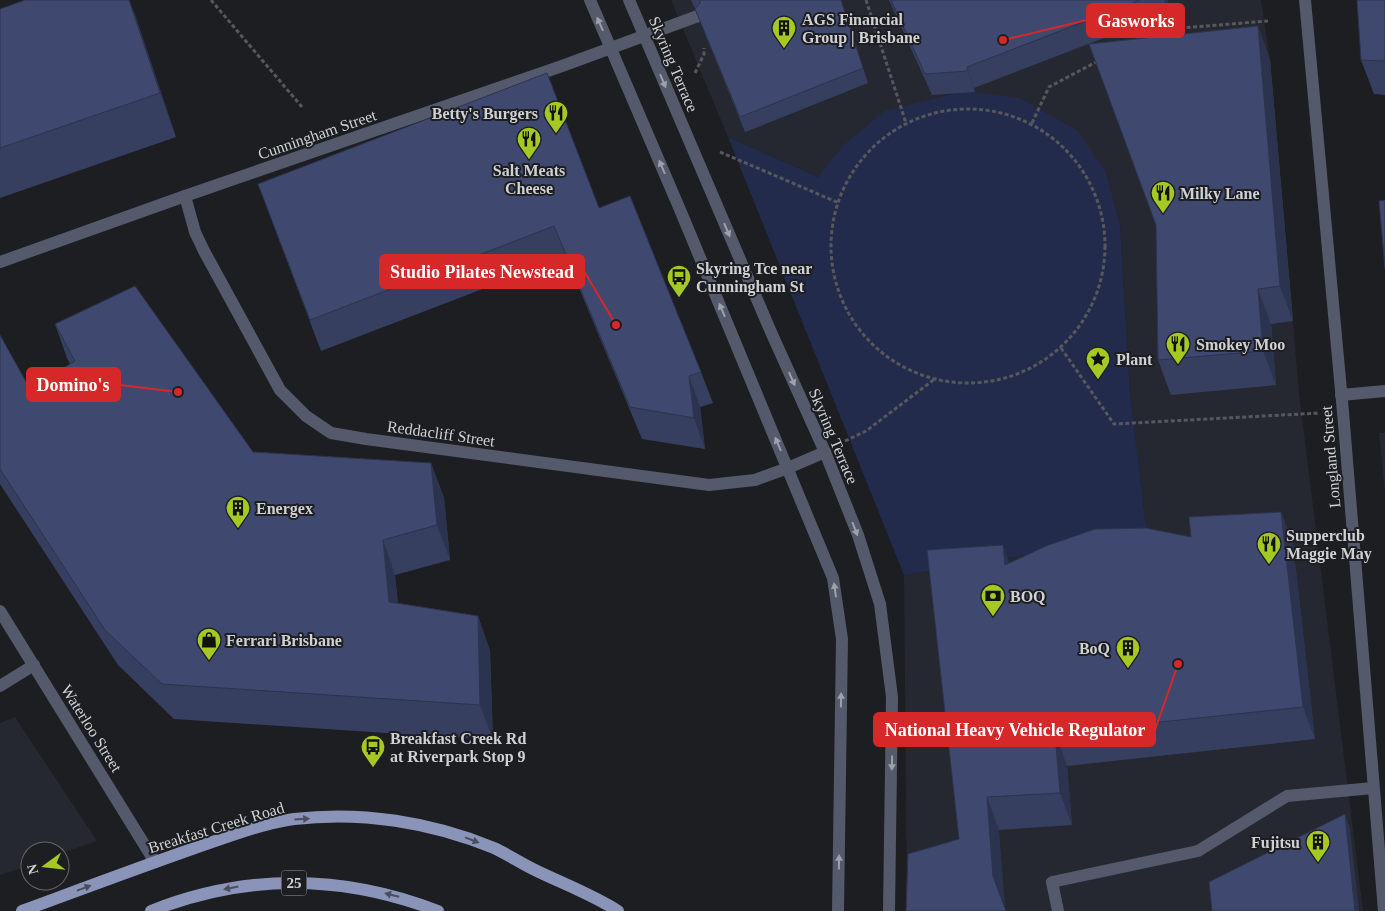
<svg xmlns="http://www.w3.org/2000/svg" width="1385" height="911" font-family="Georgia,serif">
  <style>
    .built { fill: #252831 }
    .green { fill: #232b4c }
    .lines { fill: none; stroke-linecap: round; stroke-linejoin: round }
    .path { stroke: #57585b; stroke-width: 3; stroke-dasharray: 4 2.5; stroke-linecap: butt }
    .minor { stroke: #54596b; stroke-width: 12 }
    .major { stroke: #8a94b9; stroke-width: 12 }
    .wall { fill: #363f5f }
    .shaded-wall { fill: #2c334e }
    .building { fill: #3f496f; stroke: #2c334e }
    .oneway { fill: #9ea1a9 }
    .oneway2 { fill: #494d5e }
    .labels { text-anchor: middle; stroke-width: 4; stroke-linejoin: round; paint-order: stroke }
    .shield { fill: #1d1e22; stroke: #9a9b9e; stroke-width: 1 }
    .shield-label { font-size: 15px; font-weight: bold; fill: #d0d1d3 }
    .poi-label { font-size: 16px; font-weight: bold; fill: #d0d1d3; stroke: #1d1e22; text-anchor: start }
    .street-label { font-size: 16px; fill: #d0d1d3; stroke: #1d1e22 }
    .leader { fill: none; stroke: #d62828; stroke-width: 2 }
    .callout-dot { fill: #d62828; stroke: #1d1e22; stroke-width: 2 }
    .callout { fill: #d62828; stroke: #d62828; stroke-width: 2 }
    .callout-label { font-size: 18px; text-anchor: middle; font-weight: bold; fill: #fff }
  </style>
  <rect width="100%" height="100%" fill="#1d1e22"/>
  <g class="built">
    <path d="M671 0H1261L1270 60 1299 393 1363 911H907L904 575 1147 535 1130 394 1120 225 1106 172 841 147 818 177 728 137Z"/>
    <path d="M1379 433H1385V493Z"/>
    <path d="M15 717 97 841 60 854V851H30V865L0 875V723Z"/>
  </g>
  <path class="green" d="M965 91 1020 98 1078 131 1106 172 1120 225 1130 394 1147 535 904 575 728 137 818 177 841 147 885 111Z"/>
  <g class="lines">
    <g class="path">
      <path d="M211 0 302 107"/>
      <path d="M866 0 906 123"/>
      <path d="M1137 40 1157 30 1268 21"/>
      <path d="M695 73 704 54V48"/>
      <circle cx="968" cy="246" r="137"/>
      <path d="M1032 123 1049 87 1098 61"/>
      <path d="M720 152 839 203"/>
      <path d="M1061 348 1114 424 1320 413"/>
      <path d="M845 441 866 431 936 378"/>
    </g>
    <g class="minor">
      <path d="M590 0 681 212 833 578 842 639 838 911"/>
      <path d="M629 0 771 332 825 452 858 535 880 604 892 697 889 911"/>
      <path d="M1305 0 1343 412 1384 911"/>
      <path d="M185 196 195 232 204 251 280 390 306 416 331 433 366 439 709 485 755 480 788 468 825 452"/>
      <path d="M0 262 185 196 562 66 698 16"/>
      <path d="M1341 395 1385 391"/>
      <path d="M0 611 155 862"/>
      <path d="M0 686 34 665"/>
      <path d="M1058 911 1052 882 1198 851 1287 796 1373 788"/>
    </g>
    <g class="major">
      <path d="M22 911C79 890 135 869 192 849 225 838 259 824 294 819 361 811 431 822 494 848 509 855 522 864 537 871 564 884 593 895 618 911"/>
      <path d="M151 911C247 873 342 874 438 911"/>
    </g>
  </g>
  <g class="wall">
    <path d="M691 0H841L868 83 745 132 701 24 696 8 695 9Z"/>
    <path d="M889 0H1168L1169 13 974 88 975 92 932 95Z"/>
    <path d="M1385 0V95L1374 94 1361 60Z"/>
    <path d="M0 9 134 12 176 137 0 198Z"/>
    <path d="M1258 26 1270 60 1293 321 1271 324 1276 385 1171 395 1158 360 1156 225Z"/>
    <path d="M258 184 599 208 701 372 713 403 700 407 705 449 642 439 566 257 321 351Z"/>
    <path d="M55 324 253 452 431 463 444 498 450 560 395 575 398 603 478 616 490 651 493 740 174 719 118 665 0 484V335L30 389 70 364 67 358Z"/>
    <path d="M1281 512 1293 544 1315 739 1067 766 1072 825 999 830 959 839 1009 563 1191 537Z"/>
  </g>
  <g class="shaded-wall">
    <path d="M129 0 134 12 176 137 160 93Z"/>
    <path d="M1164 0H1168L1169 13Z"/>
    <path d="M1258 26 1270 60 1293 321 1280 286Z"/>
    <path d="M967 67 974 88 975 92 968 71Z"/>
    <path d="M1258 289 1271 324 1276 385 1263 351Z"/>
    <path d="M689 376 700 407 705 449 694 418Z"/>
    <path d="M431 463 444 498 450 560 437 525Z"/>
    <path d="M1281 512 1293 544 1315 739 1303 707Z"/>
    <path d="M383 540 395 575 401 637 389 602Z"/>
    <path d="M1003 545 1015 578 1005 565Z"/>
    <path d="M478 616 490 651 493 740 480 705Z"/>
    <path d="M1055 733 1067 766 1072 825 1060 793Z"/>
    <path d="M987 797 999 830 1005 908 993 876Z"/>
    <path d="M1345 814 1350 828 1359 911H1355Z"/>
  </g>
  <g class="building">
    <path d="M25 0H129L160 93 0 148V9Z"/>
    <path d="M700 0H841L863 68 740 117 695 9 700 3Z"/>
    <path d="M891 0H1140L967 67 968 71 925 74Z"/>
    <path d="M1357 0H1385V61L1361 60Z"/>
    <path d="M1258 26 1280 286 1258 289 1263 351 1158 360 1156 225 1089 44Z"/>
    <path d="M547 73 599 208 630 196 701 372 689 376 694 418 630 407 554 226 310 320 258 184Z"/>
    <path d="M1385 200V268L1379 201Z"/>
    <path d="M135 286 253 452 431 463 437 525 383 540 389 602 478 616 480 705 162 684 105 630 0 469V335L30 389 75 361 55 324Z"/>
    <path d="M1281 512 1303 707 1055 733 1060 793 987 797 993 876 1006 911H906L908 854 959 839 927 550 1003 545 1005 565 1046 546 1095 529 1146 528 1191 537 1189 517Z"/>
    <path d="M1345 814 1355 911H1212L1209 882Z"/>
  </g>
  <defs><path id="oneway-solid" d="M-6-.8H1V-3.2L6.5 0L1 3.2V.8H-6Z" transform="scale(1.25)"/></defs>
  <g class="oneway">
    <use href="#oneway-solid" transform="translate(600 24) rotate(-114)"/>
    <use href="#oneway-solid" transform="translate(663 81) rotate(67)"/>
    <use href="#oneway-solid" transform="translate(662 167) rotate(-113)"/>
    <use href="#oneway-solid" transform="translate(727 230) rotate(67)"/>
    <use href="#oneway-solid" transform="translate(722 310) rotate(-113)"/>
    <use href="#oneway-solid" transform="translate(792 379) rotate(66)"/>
    <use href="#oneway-solid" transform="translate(778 444) rotate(-113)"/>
    <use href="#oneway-solid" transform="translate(855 529) rotate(69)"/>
    <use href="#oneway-solid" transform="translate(835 590) rotate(-98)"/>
    <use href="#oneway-solid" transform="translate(841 700) rotate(-89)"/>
    <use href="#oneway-solid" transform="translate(892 763) rotate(91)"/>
    <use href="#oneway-solid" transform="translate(839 862) rotate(-89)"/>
  </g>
  <g class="oneway2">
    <use href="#oneway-solid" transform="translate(302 819) rotate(-3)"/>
    <use href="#oneway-solid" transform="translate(472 840) rotate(21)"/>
    <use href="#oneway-solid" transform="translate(84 888) rotate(-20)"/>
    <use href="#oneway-solid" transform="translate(231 888) rotate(169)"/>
    <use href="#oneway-solid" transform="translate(392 895) rotate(-166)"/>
  </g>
  <defs>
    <symbol id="building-pin" viewBox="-11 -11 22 30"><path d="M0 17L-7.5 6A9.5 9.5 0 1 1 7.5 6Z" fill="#a5c823" stroke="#1d1e22"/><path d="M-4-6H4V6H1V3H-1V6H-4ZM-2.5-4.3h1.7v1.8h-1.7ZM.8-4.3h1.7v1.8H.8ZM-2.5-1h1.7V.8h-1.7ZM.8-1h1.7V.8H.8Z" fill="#111"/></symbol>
    <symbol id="restaurant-pin" viewBox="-11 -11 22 30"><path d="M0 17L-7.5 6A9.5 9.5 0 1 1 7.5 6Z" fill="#a5c823" stroke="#1d1e22"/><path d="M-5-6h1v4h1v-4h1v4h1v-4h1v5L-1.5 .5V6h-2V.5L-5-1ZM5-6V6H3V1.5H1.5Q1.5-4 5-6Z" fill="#111"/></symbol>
    <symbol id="bus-pin" viewBox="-11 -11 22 30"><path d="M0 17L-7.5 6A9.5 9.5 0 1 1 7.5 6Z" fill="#a5c823" stroke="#1d1e22"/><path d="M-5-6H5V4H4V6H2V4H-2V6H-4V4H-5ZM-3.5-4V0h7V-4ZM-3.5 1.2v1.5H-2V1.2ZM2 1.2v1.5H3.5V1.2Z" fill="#111"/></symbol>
    <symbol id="sight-pin" viewBox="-11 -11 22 30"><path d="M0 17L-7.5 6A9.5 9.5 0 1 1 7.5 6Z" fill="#a5c823" stroke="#1d1e22"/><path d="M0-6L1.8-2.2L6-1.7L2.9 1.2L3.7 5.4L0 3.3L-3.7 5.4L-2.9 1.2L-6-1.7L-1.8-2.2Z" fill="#111"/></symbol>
    <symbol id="bank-pin" viewBox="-11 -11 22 30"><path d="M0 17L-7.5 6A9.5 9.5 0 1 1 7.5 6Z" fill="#a5c823" stroke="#1d1e22"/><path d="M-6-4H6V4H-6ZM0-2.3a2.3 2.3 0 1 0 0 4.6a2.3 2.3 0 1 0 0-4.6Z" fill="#111"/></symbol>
    <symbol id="shop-pin" viewBox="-11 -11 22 30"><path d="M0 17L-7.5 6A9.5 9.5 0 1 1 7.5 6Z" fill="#a5c823" stroke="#1d1e22"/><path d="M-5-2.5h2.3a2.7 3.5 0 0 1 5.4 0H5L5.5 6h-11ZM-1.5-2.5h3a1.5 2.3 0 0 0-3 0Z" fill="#111"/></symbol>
  </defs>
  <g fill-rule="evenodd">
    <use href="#building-pin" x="770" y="14" width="28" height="38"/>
    <use href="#restaurant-pin" x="542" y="99" width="28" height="38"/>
    <use href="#restaurant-pin" x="515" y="125" width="28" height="38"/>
    <use href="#restaurant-pin" x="1149" y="179" width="28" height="38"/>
    <use href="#bus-pin" x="665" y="263" width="28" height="38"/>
    <use href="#restaurant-pin" x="1164" y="330" width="28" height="38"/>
    <use href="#sight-pin" x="1084" y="345" width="28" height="38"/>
    <use href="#building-pin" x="224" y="494" width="28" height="38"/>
    <use href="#restaurant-pin" x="1255" y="530" width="28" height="38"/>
    <use href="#bank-pin" x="979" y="582" width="28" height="38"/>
    <use href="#shop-pin" x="195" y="626" width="28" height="38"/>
    <use href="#building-pin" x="1114" y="634" width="28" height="38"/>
    <use href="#bus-pin" x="359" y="733" width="28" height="38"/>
    <use href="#building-pin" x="1304" y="828" width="28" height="38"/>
  </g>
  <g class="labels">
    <rect class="shield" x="281.5" y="870.5" width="25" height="25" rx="4"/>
    <g class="shield-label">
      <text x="294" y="888">25</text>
    </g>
    <g class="poi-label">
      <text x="802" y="25">AGS Financial<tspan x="802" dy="18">Group | Brisbane</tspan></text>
      <text x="538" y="119" text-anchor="end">Betty's Burgers</text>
      <text x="529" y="176" text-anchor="middle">Salt Meats<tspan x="529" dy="18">Cheese</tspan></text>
      <text x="1180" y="199">Milky Lane</text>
      <text x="696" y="274">Skyring Tce near<tspan x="696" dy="18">Cunningham St</tspan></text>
      <text x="1196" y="350">Smokey Moo</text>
      <text x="1116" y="365">Plant</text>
      <text x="256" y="514">Energex</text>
      <text x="1286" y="541">Supperclub<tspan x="1286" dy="18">Maggie May</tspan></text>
      <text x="1010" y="602">BOQ</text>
      <text x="226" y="646">Ferrari Brisbane</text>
      <text x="1110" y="654" text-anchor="end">BoQ</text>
      <text x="390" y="744">Breakfast Creek Rd<tspan x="390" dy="18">at Riverpark Stop 9</tspan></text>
      <text x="1300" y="848" text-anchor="end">Fujitsu</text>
    </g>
    <g class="street-label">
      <text transform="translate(674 64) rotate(67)" y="6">Skyring Terrace</text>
      <text transform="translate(317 134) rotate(-19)" y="6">Cunningham Street</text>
      <text transform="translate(441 433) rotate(8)" y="6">Reddacliff Street</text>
      <text transform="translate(834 436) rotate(67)" y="6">Skyring Terrace</text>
      <text transform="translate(1330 457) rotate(-95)" y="6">Longland Street</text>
      <text transform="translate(92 728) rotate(58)" y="6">Waterloo Street</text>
      <text transform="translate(216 827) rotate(-17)" y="6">Breakfast Creek Road</text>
    </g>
  </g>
  <path class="leader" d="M1003 40L1087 20M616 325L584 271M178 392L120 385M1178 664L1155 730"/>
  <g class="callout-dot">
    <circle cx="1003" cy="40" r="5"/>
    <circle cx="616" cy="325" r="5"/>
    <circle cx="178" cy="392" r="5"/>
    <circle cx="1178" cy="664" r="5"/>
  </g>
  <g class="callout">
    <rect x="1087" y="4" width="97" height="33" rx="5"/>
    <rect x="380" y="255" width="204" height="33" rx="5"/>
    <rect x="27" y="368" width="93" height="33" rx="5"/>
    <rect x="874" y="713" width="281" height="33" rx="5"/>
  </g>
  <g class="callout-label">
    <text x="1136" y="27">Gasworks</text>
    <text x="482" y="278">Studio Pilates Newstead</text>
    <text x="73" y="391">Domino's</text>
    <text x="1015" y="736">National Heavy Vehicle Regulator</text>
  </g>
  <g transform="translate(45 866) rotate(255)"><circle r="24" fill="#1d1e22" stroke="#656669"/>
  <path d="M0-4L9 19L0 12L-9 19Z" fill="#a5c823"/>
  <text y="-8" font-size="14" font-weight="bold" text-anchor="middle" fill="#d0d1d3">N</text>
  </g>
</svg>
